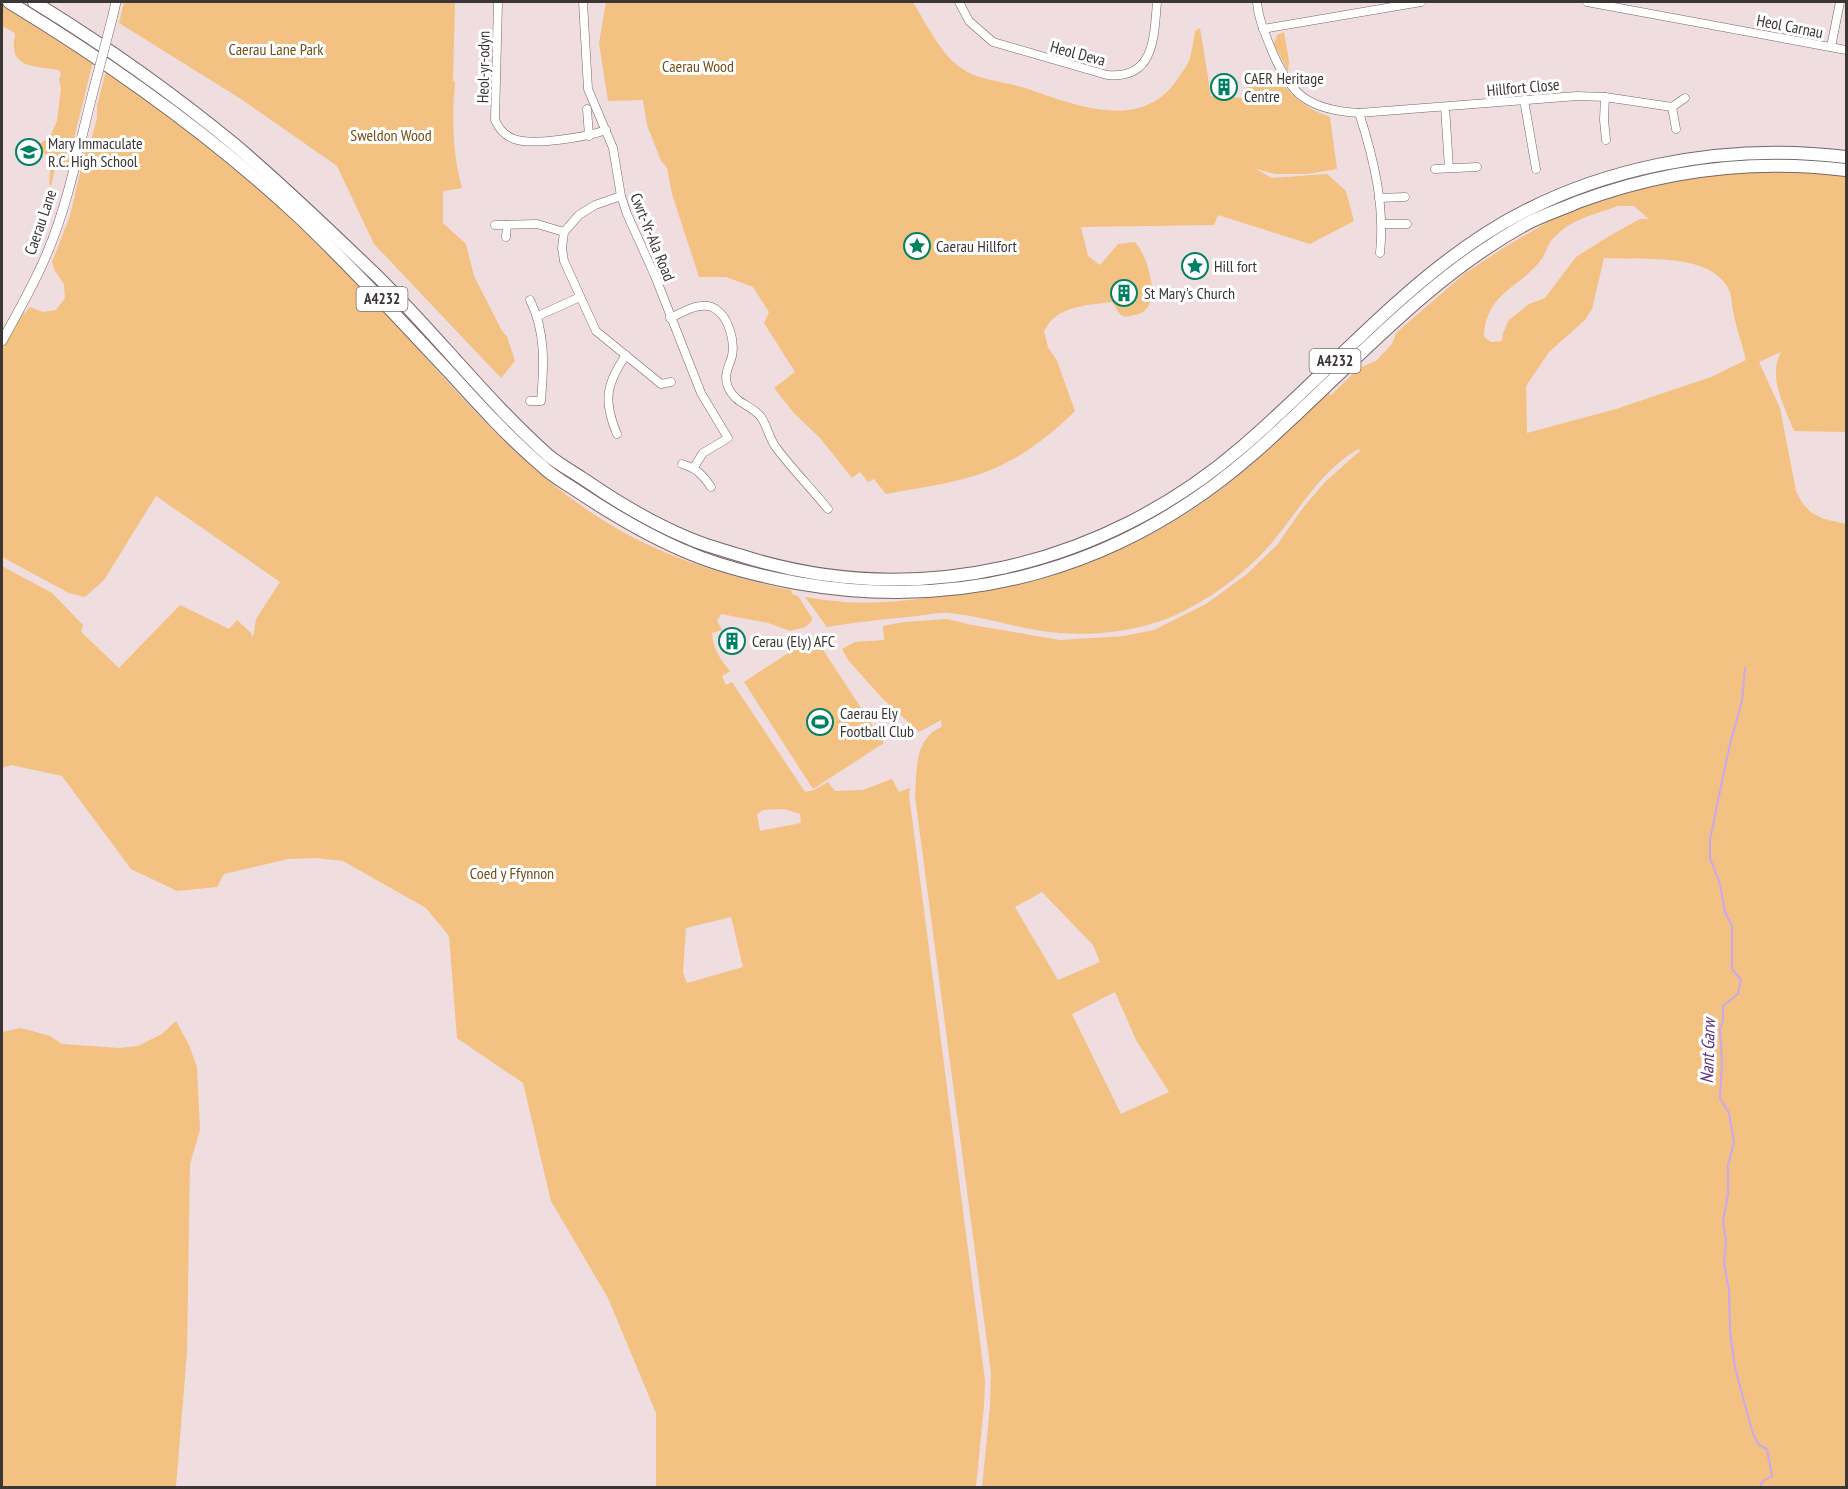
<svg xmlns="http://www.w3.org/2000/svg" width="1848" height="1489" font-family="'PT Sans Narrow',sans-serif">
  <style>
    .green { fill: #f3c181; fill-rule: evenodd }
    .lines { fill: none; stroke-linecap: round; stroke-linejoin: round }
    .stream { stroke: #cba7f2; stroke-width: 2 }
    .minor-casing { stroke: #756667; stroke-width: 9 }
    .tertiary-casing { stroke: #756667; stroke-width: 10 }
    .primary-casing { stroke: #756667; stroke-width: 14 }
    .minor { stroke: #fff; stroke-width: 8 }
    .tertiary { stroke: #fff; stroke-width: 9 }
    .primary { stroke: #fff; stroke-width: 12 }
    .tertiary-bridge-casing { stroke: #756667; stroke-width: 10; stroke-linecap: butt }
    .tertiary-bridge { stroke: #fff; stroke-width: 9 }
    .labels { text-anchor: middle; stroke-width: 6; stroke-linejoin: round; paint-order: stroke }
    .shield { fill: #fff; stroke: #767272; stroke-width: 1.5 }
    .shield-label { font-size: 15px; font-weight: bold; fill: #3c3536 }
    .street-label { font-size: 16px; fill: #3c3536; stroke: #fff }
    .park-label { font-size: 16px; fill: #734e16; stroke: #fff }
    .poi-label { font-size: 16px; fill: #3c3536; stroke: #fff; text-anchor: start }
    .water-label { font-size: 18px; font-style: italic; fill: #603188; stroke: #fff }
  </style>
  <rect width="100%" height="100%" fill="#efdddf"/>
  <g class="green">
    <path d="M2 2 93 61 71 151 69 167 59 166 55 169 51 186 49 184C51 167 54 152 32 149L50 137 57 121 61 89 59 79 61 74 59 70C44 67 15 69 14 48 13 43 15 38 15 33L2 26Z"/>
    <path d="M124 2H455L453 81 455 82C452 119 452 152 462 188L443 191V223L466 244 474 276 502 331 507 336 515 361 501 378 374 244 337 166 241 99 119 23Z"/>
    <path d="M606 2H913C923 19 941 53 957 65 978 82 1001 80 1025 88 1075 105 1143 134 1179 77 1183 71 1188 65 1190 58 1192 49 1194 40 1195 31L1200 28 1211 96 1246 98 1247 86 1258 84 1275 74C1290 95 1305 108 1330 117L1337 169 1307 174H1275L1254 168 1272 178 1327 174 1346 191 1354 221 1310 244 1218 215 1214 225 1081 227 1088 256 1100 265 1118 244 1135 242C1149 257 1165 312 1134 315 1129 316 1124 318 1120 314 1117 311 1115 305 1112 302 1094 304 1066 306 1053 319 1049 322 1047 327 1044 331L1048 347 1057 361 1075 411C1048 438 1017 461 980 474 950 484 917 488 886 494L874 479 868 482 860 472 852 478 820 438 794 413 774 388 795 372 764 323 769 312 753 287 726 277H699L672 194 667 168 661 161 647 125 643 100 608 101 599 43Z"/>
    <path d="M1284 32 1289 61 1288 72 1274 44 1277 35Z"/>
    <path d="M106 71C193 133 277 200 352 277 431 359 504 458 601 519 659 556 725 576 791 590L792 594 798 596 812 618 811 622 805 627 790 631 768 623 721 614 717 621 722 630 712 633C713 649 720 659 730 671L722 676 726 685 732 682 805 792 814 790 828 782 835 791 863 790 892 779 899 792 910 788 909 795 985 1380 984 1406 976 1487H656V1413L608 1298 551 1201 523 1083 457 1038 449 936 426 908 343 861 316 858 288 859 224 874 217 887 177 891 131 869 62 776 11 765 2 768V566L52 593 83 625 81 632 119 668 180 605 229 629 237 620 251 633 253 638 256 619 280 582 156 496 104 580 85 597 69 593 2 557V350L23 312 25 313 30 307 43 312 56 310 65 298 64 284 55 271 52 262 70 216 85 151 91 141 97 118V106ZM784 809 800 814 801 823 760 831 757 814 763 810ZM731 917 743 967 687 983 683 973 686 928Z"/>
    <path d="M1758 171 1846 175V432L1794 431C1785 407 1767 377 1781 352L1759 362 1780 408 1796 491 1803 504 1812 513 1824 519 1846 524V1487H982L990 1407 991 1373 915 796C917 770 914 738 942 727L941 720 919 732 882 698 848 660 842 649 855 642 884 640 883 626 904 622 947 619 972 625 1060 640 1124 636 1154 630 1206 604 1247 574 1277 545 1302 509 1325 482 1361 450 1358 449C1318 473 1299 511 1270 545 1247 571 1218 593 1188 609 1146 632 1089 638 1042 631 1011 626 980 616 949 613 939 612 927 615 917 616 887 619 857 622 827 627L805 597C818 599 832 601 845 602 872 604 901 601 927 598 1030 588 1127 558 1212 496 1254 465 1290 428 1327 392L1331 395 1359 368 1376 361 1392 344 1396 333 1464 274 1508 245 1555 218 1614 194 1673 180ZM1618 206H1634L1649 219H1640L1611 235 1576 257 1545 298 1529 304 1509 320 1503 333 1502 341 1491 342 1484 337C1485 293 1520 288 1541 260 1545 255 1546 249 1549 244 1552 238 1561 231 1566 227 1581 217 1601 212 1618 206ZM1604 258C1639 261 1708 251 1728 288 1732 295 1731 303 1733 311 1736 327 1742 343 1746 360L1711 377 1616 409 1527 433 1526 386 1549 352 1585 320 1592 309ZM1042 892 1093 945 1100 962 1058 980 1015 907ZM1115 992 1136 1040 1169 1092 1121 1114 1072 1014Z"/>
    <path d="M814 636 884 743 813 789 744 682Z"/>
    <path d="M176 1021 189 1045 197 1067 200 1130 190 1164 187 1352 176 1487H2V1032L21 1028 50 1036 62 1044 119 1048 138 1046 162 1034Z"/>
  </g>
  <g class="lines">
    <path class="stream" d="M1745 668 1742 701 1730 744 1717 805 1710 840V858L1720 884 1725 912 1732 926V969L1741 980 1738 994 1723 1006V1021L1720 1029 1722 1063 1720 1098 1729 1113 1734 1142 1728 1165V1194L1723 1221 1726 1242 1724 1264 1729 1290 1730 1331 1735 1368 1753 1434 1759 1445 1767 1449 1772 1476 1763 1481 1759 1488"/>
    <defs>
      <g id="minor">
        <path d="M498 2 495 120C499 129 505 136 514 139 533 146 587 137 606 130"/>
        <path d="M583 2 588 89 613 148 621 196 627 214 655 276 701 393 728 438 703 453 694 467"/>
        <path d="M959 2 969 21 993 42 1107 75C1155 80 1154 36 1157 2"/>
        <path d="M1257 2C1258 17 1264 31 1270 46 1289 94 1307 110 1359 113 1374 159 1385 206 1380 253"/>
        <path d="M1587 2 1846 50"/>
        <path d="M1263 29 1421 2"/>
        <path d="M1831 47 1840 2"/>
        <path d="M1605 97 1604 120 1606 140"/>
        <path d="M1524 100 1536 169"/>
        <path d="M1445 107 1449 168"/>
        <path d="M1672 107 1676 129"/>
        <path d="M587 109 589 136"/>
        <path d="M1359 113 1577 96 1605 97 1672 107 1685 98"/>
        <path d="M1435 169 1477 167"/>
        <path d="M621 196 595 205 579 215 564 232 562 248 564 261 596 331 661 384 671 382"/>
        <path d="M1379 198 1405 197"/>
        <path d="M1382 224H1407"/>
        <path d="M495 225 537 224 564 232"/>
        <path d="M506 237 507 225"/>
        <path d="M530 300C546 332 544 366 541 401H530"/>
        <path d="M538 316 580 297"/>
        <path d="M670 318C684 312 703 299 717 310 729 319 735 341 732 356 729 367 723 375 728 387 736 405 751 404 761 417 767 426 769 437 775 446 791 468 811 488 828 509"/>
        <path d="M617 434C603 401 606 384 626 355"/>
        <path d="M682 464C696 468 703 475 711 487"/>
      </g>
      <g id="tertiary">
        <path d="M112 19 116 2"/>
        <path d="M2 341C18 312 35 283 48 251 69 201 79 145 93 92"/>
      </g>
      <g id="primary">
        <path d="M9 2C111 64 210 134 298 216 351 266 400 320 450 373 479 405 509 438 542 466 552 476 565 483 577 491 610 513 645 534 682 550 718 566 759 576 797 583 966 613 1124 567 1253 454 1343 376 1421 281 1528 223 1544 215 1562 209 1578 202 1664 170 1756 159 1846 170"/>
        <path d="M34 2C104 45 172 93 235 145 285 187 331 232 378 277 437 335 487 401 549 456 560 465 573 472 585 480 617 502 652 523 688 538 704 545 722 550 739 555 915 612 1103 567 1242 447 1324 377 1394 293 1485 234 1590 167 1723 142 1846 157"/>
      </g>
    </defs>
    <use href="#minor" class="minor-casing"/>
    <use href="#tertiary" class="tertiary-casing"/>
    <use href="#primary" class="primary-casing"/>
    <use href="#minor" class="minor"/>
    <use href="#tertiary" class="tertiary"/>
    <use href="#primary" class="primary"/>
    <defs>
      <path id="tertiary-bridge" d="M93 92 112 19"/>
    </defs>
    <use href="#tertiary-bridge" class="tertiary-bridge-casing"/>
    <use href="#tertiary-bridge" class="tertiary-bridge"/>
  </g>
  <defs>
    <symbol id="building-ring" viewBox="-11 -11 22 22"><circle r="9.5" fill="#fff" stroke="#008162" stroke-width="1.5"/><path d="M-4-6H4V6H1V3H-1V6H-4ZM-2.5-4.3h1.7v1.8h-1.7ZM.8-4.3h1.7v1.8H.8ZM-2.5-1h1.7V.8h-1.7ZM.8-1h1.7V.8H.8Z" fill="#008162"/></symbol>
    <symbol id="school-ring" viewBox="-11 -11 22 22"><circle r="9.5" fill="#fff" stroke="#008162" stroke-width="1.5"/><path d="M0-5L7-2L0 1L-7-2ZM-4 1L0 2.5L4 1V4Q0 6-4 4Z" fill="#008162"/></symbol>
    <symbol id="sight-ring" viewBox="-11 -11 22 22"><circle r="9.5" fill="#fff" stroke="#008162" stroke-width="1.5"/><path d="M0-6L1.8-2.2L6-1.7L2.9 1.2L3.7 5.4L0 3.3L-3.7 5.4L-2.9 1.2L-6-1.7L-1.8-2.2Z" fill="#008162"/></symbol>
    <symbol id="stadium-ring" viewBox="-11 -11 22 22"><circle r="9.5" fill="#fff" stroke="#008162" stroke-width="1.5"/><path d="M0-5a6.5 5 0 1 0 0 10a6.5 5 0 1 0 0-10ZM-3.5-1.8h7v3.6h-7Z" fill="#008162"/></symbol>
  </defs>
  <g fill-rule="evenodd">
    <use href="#building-ring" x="1209" y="72" width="30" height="30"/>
    <use href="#school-ring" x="14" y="137" width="30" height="30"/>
    <use href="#sight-ring" x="902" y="231" width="30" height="30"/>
    <use href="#sight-ring" x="1180" y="251" width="30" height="30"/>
    <use href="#building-ring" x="1109" y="278" width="30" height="30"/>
    <use href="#building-ring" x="717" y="626" width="30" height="30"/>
    <use href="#stadium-ring" x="805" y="707" width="30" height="30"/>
  </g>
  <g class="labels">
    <g class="shield">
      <rect x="356.5" y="287" width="51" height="24" rx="4.5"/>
      <rect x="1309.5" y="349" width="51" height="24" rx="4.5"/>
    </g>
    <g class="shield-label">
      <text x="382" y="304">A4232</text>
      <text x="1335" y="366">A4232</text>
    </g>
    <g class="street-label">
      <text transform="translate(1790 26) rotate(11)" y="6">Heol Carnau</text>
      <text transform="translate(1078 53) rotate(15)" y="6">Heol Deva</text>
      <text transform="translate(483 67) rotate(-89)" y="6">Heol-yr-odyn</text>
      <text transform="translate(1523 87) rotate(-5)" y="6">Hillfort Close</text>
      <text transform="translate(40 222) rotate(-71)" y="6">Caerau Lane</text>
      <text transform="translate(653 237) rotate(68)" y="6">Cwrt-Yr-Ala Road</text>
    </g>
    <g class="park-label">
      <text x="276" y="55">Caerau Lane Park</text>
      <text x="698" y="72">Caerau Wood</text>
      <text x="391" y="141">Sweldon Wood</text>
      <text x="512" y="879">Coed y Ffynnon</text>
    </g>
    <g class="poi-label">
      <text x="1244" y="84">CAER Heritage<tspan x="1244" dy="18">Centre</tspan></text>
      <text x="48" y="149">Mary Immaculate<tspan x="48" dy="18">R.C. High School</tspan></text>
      <text x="936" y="252">Caerau Hillfort</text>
      <text x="1214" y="272">Hill fort</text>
      <text x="1144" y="299">St Mary's Church</text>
      <text x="752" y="647">Cerau (Ely) AFC</text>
      <text x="840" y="719">Caerau Ely<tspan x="840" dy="18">Football Club</tspan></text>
    </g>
    <g class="water-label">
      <text transform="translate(1708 1051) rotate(-88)" y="6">Nant Garw</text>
    </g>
  </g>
  <rect width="1848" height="1489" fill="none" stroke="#3c3536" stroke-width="6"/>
</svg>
